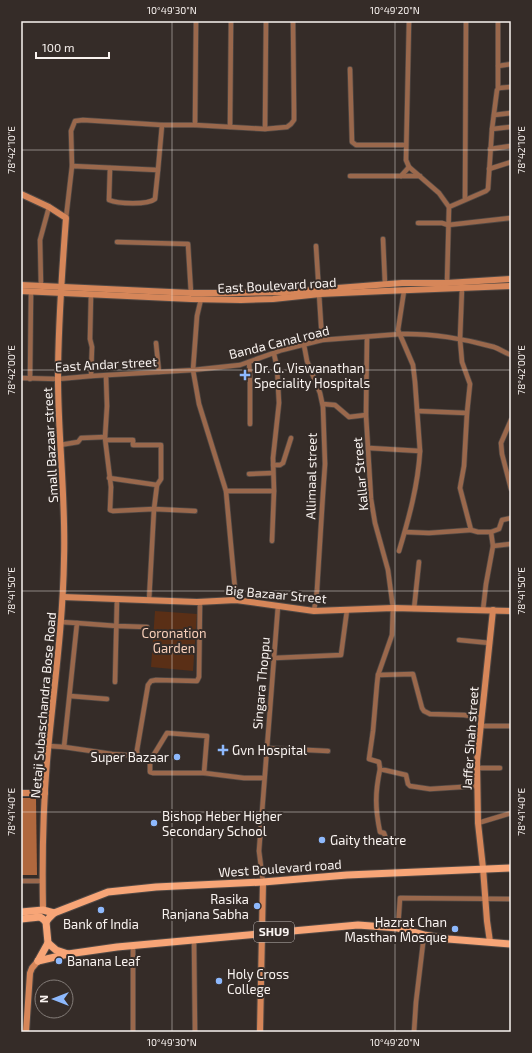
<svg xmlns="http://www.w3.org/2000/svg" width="532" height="1053" font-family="'Exo 2',sans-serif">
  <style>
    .green { fill: #5a2f16 }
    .water { fill: #b0683e }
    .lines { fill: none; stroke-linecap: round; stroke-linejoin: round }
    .street-casing { stroke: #504844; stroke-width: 6 }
    .secondary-casing { stroke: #504844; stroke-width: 8 }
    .primary-casing { stroke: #504844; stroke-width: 9 }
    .street { stroke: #9a684c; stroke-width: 4.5 }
    .secondary { stroke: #d68659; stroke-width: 6 }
    .primary { stroke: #f7a577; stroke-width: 7 }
    .ticks { fill: none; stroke: #f9f3f0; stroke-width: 1; stroke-opacity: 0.45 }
    .poi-dot { fill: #8eb9fd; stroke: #352c28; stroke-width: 1.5 }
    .labels { text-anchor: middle; stroke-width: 4; stroke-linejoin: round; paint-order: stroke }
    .shield { fill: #352c28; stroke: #beb7b4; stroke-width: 1 }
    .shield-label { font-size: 12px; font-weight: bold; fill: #f9f3f0 }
    .street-label { font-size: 13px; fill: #f9f3f0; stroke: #352c28 }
    .poi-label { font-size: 13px; fill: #f9f3f0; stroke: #352c28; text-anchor: start }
    .park-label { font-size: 13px; fill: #f7ceb8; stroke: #352c28 }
    .neatline { fill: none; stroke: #f9f3f0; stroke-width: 1.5 }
    .ticks-label { font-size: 10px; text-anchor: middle; fill: #f9f3f0 }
  </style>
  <rect width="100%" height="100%" fill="#352c28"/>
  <path class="green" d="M155 611 197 614 193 671 151 667Z"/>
  <path class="water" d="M21 798H36L37 875H21Z"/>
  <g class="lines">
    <defs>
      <g id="street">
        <path d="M409 21 406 160 409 167 439 193 449 207"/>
        <path d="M498 66 511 64"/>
        <path d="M350 69 352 142 356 145H406"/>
        <path d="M498 88V21"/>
        <path d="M494 115 511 113"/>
        <path d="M195 125 196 21"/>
        <path d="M230 127 231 21"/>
        <path d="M265 129 266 21"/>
        <path d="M492 129 511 127"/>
        <path d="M490 149 511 146"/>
        <path d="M72 166 71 131 75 121 83 120 162 125"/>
        <path d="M110 168 109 200C118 204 148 205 155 199L158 170"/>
        <path d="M489 169 511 162"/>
        <path d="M350 176H420"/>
        <path d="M401 176 409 167"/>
        <path d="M465 199 466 21"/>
        <path d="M66 218 72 166 158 170 162 125H195L265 129 287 127 291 124 294 120V110L293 21"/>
        <path d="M418 223H442L448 225 511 218"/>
        <path d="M383 239 385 284"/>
        <path d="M117 242 188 244 191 293"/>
        <path d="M316 246 322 340"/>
        <path d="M447 283 449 207 486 191 488 189 492 129 497 90 499 88 511 87"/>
        <path d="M41 286 40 240 49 207"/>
        <path d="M462 288 460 339 462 362 470 384 467 413 464 466 460 488 471 530 478 532H491L493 546 486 584 483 610"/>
        <path d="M201 299 197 316 193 370 199 404 226 491 236 600"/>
        <path d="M367 337 366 415 371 499 375 523 388 570 393 608 392 635 378 675 377 684 373 731 369 759 379 762 380 769 406 775 408 784 410 786 430 789 477 786"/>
        <path d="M156 343 159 372"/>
        <path d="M304 345 307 361 320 393 323 407 325 464 323 493 317 590 314 611"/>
        <path d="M249 362 250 376V424"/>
        <path d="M91 376 92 347 90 339 91 294"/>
        <path d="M106 376 107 406 105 438 111 487 110 510 113 511 154 509 195 511"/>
        <path d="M21 378 58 379 91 376 193 370 240 365 282 350 322 340 401 334C430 333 466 339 494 347 500 349 505 353 511 355"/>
        <path d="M30 379 31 292"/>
        <path d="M323 404 335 405 349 417 366 415"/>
        <path d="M417 411 467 413"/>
        <path d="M511 420 501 443 502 454 511 489"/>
        <path d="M106 440H133V445H161V479L157 485"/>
        <path d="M60 445 78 442 81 438 105 437"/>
        <path d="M369 448 420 451 415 382 413 365 398 330 404 291"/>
        <path d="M273 465H280L283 463 291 438"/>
        <path d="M249 474 273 473"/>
        <path d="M109 478 157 485 154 509 149 601"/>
        <path d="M226 491H274"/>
        <path d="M405 532 429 533 471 530"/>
        <path d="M491 532 499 529 502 520 511 518"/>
        <path d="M272 541 274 491 273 458 279 403 277 367 274 354"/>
        <path d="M493 546 511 544"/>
        <path d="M399 551C409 518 418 485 420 451"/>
        <path d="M414 609 419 562"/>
        <path d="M77 623 117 626 147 627"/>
        <path d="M459 640 490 643"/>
        <path d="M274 658 341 655 347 610"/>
        <path d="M378 675 413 674 422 708 424 711 430 714 464 715 481 718"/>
        <path d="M115 682 117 599"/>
        <path d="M70 696 107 699"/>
        <path d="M481 726H511"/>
        <path d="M49 746 64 747 77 623 61 622"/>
        <path d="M64 747 112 754 139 756 150 761V772L153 773H204L244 778H264"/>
        <path d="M267 748 328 751"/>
        <path d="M139 756 137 753V750L148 685 151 681 156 680 197 681 199 677 200 602"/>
        <path d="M150 761 167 733 207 736 204 773"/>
        <path d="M477 768H500"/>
        <path d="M380 769C375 793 375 808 380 832L384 833 386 839 394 840"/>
        <path d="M478 823 511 813"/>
        <path d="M21 881H43"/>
        <path d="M263 882 259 851 278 606"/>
        <path d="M398 928 400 898 511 899"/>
        <path d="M194 940 195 1032"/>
        <path d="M133 946V1032"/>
        <path d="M414 1032 416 1002 424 935"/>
      </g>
      <g id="secondary">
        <path d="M21 194 49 207 66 218C62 271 58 324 58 378 58 438 66 499 64 559 63 623 54 687 48 750 43 803 42 857 43 910"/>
        <path d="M21 285 191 293H234L286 292 402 283H447L511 279"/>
        <path d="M21 291 191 299 241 300 273 299 320 294 385 291 511 286"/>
        <path d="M63 597 197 602 236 600 314 611 393 608 511 611"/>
        <path d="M21 793H45"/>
        <path d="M490 942 487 921 483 868 478 823 477 761 493 610"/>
        <path d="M26 1032 30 973 32 968 38 961"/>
        <path d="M260 1032 263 882"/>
      </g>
      <g id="primary">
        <path d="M21 912 43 910 54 913"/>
        <path d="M21 919 40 917 43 919 46 922 48 943 38 961"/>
        <path d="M46 922 49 918 54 913 108 892 156 887 263 882 347 875 511 868"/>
        <path d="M48 943 56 950 68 954"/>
        <path d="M38 961 68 954 117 947 358 925 398 928 424 935 448 939 511 944"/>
      </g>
    </defs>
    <use href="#street" class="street-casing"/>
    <use href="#secondary" class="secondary-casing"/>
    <use href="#primary" class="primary-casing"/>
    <use href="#street" class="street"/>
    <use href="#secondary" class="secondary"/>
    <use href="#primary" class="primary"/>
  </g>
  <path class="ticks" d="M172 21V1032M395 21V1032M21 150H511M21 370H511M21 591H511M21 812H511"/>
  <g class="poi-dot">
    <path d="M243 369h4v4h4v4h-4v4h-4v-4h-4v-4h4z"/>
    <path d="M221 744h4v4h4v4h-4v4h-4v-4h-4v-4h4z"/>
    <circle cx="177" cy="757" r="4"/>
    <circle cx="154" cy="823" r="4"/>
    <circle cx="322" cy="840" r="4"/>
    <circle cx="257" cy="906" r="4"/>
    <circle cx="101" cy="910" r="4"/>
    <circle cx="455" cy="929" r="4"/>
    <circle cx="59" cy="961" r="4"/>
    <circle cx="219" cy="981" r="4"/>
  </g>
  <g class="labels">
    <rect class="shield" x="254" y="922" width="40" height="20" rx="3"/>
    <g class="shield-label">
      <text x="274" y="936">SHU9</text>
    </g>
    <g class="street-label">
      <text transform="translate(277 285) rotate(-3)" y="5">East Boulevard road</text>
      <text transform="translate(279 342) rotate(-14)" y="5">Banda Canal road</text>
      <text transform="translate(106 364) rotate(-3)" y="5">East Andar street</text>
      <text transform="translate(50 445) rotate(-93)" y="5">Small Bazaar street</text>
      <text transform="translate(360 474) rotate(-95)" y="5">Kallar Street</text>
      <text transform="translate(311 476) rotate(-89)" y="5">Allimaal street</text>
      <text transform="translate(276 594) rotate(5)" y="5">Big Bazaar Street</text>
      <text transform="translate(261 683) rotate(-85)" y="5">Singara Thoppu</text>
      <text transform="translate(43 705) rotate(-85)" y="5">Netaji Subaschandra Bose Road</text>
      <text transform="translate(470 738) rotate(-86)" y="5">Jaffer Shah street</text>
      <text transform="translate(280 868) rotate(-4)" y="5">West Boulevard road</text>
    </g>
    <g class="poi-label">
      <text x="254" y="373">Dr. G. Viswanathan<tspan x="254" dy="15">Speciality Hospitals</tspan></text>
      <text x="232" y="755">Gvn Hospital</text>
      <text x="169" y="762" text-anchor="end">Super Bazaar</text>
      <text x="162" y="821">Bishop Heber Higher<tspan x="162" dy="15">Secondary School</tspan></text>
      <text x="330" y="845">Gaity theatre</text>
      <text x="249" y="904" text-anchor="end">Rasika<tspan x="249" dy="15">Ranjana Sabha</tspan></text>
      <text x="447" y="927" text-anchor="end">Hazrat Chan<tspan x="447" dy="15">Masthan Mosque</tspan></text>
      <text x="101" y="929" text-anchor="middle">Bank of India</text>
      <text x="67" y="966">Banana Leaf</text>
      <text x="227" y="979">Holy Cross<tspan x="227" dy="15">College</tspan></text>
    </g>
    <g class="park-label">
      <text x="174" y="638">Coronation<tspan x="174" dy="15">Garden</tspan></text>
    </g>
  </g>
  <rect width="532" height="1053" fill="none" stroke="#352c28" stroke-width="44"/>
  <g transform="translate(54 999) rotate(270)"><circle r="19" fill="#352c28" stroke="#837c78"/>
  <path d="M0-3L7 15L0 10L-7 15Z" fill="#8eb9fd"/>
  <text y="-6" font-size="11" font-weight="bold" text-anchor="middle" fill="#f9f3f0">N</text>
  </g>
  <path d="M36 52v6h73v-6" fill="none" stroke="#f9f3f0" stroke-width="2"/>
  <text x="42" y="52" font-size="12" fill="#f9f3f0" stroke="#352c28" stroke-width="3" paint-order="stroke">100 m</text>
  <rect x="22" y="22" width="488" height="1009" class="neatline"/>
  <g class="ticks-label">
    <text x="172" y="14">10°49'30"N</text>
    <text x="395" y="14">10°49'20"N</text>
    <text transform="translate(521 150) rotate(-90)" y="4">78°42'10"E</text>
    <text transform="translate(11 150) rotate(-90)" y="4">78°42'10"E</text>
    <text transform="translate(521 370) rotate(-90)" y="4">78°42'00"E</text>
    <text transform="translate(11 370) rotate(-90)" y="4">78°42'00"E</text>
    <text transform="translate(11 591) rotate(-90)" y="4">78°41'50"E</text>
    <text transform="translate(521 591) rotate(-90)" y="4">78°41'50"E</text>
    <text transform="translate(11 812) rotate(-90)" y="4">78°41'40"E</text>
    <text transform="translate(521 812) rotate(-90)" y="4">78°41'40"E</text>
    <text x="172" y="1046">10°49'30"N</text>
    <text x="395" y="1046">10°49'20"N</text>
  </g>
</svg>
